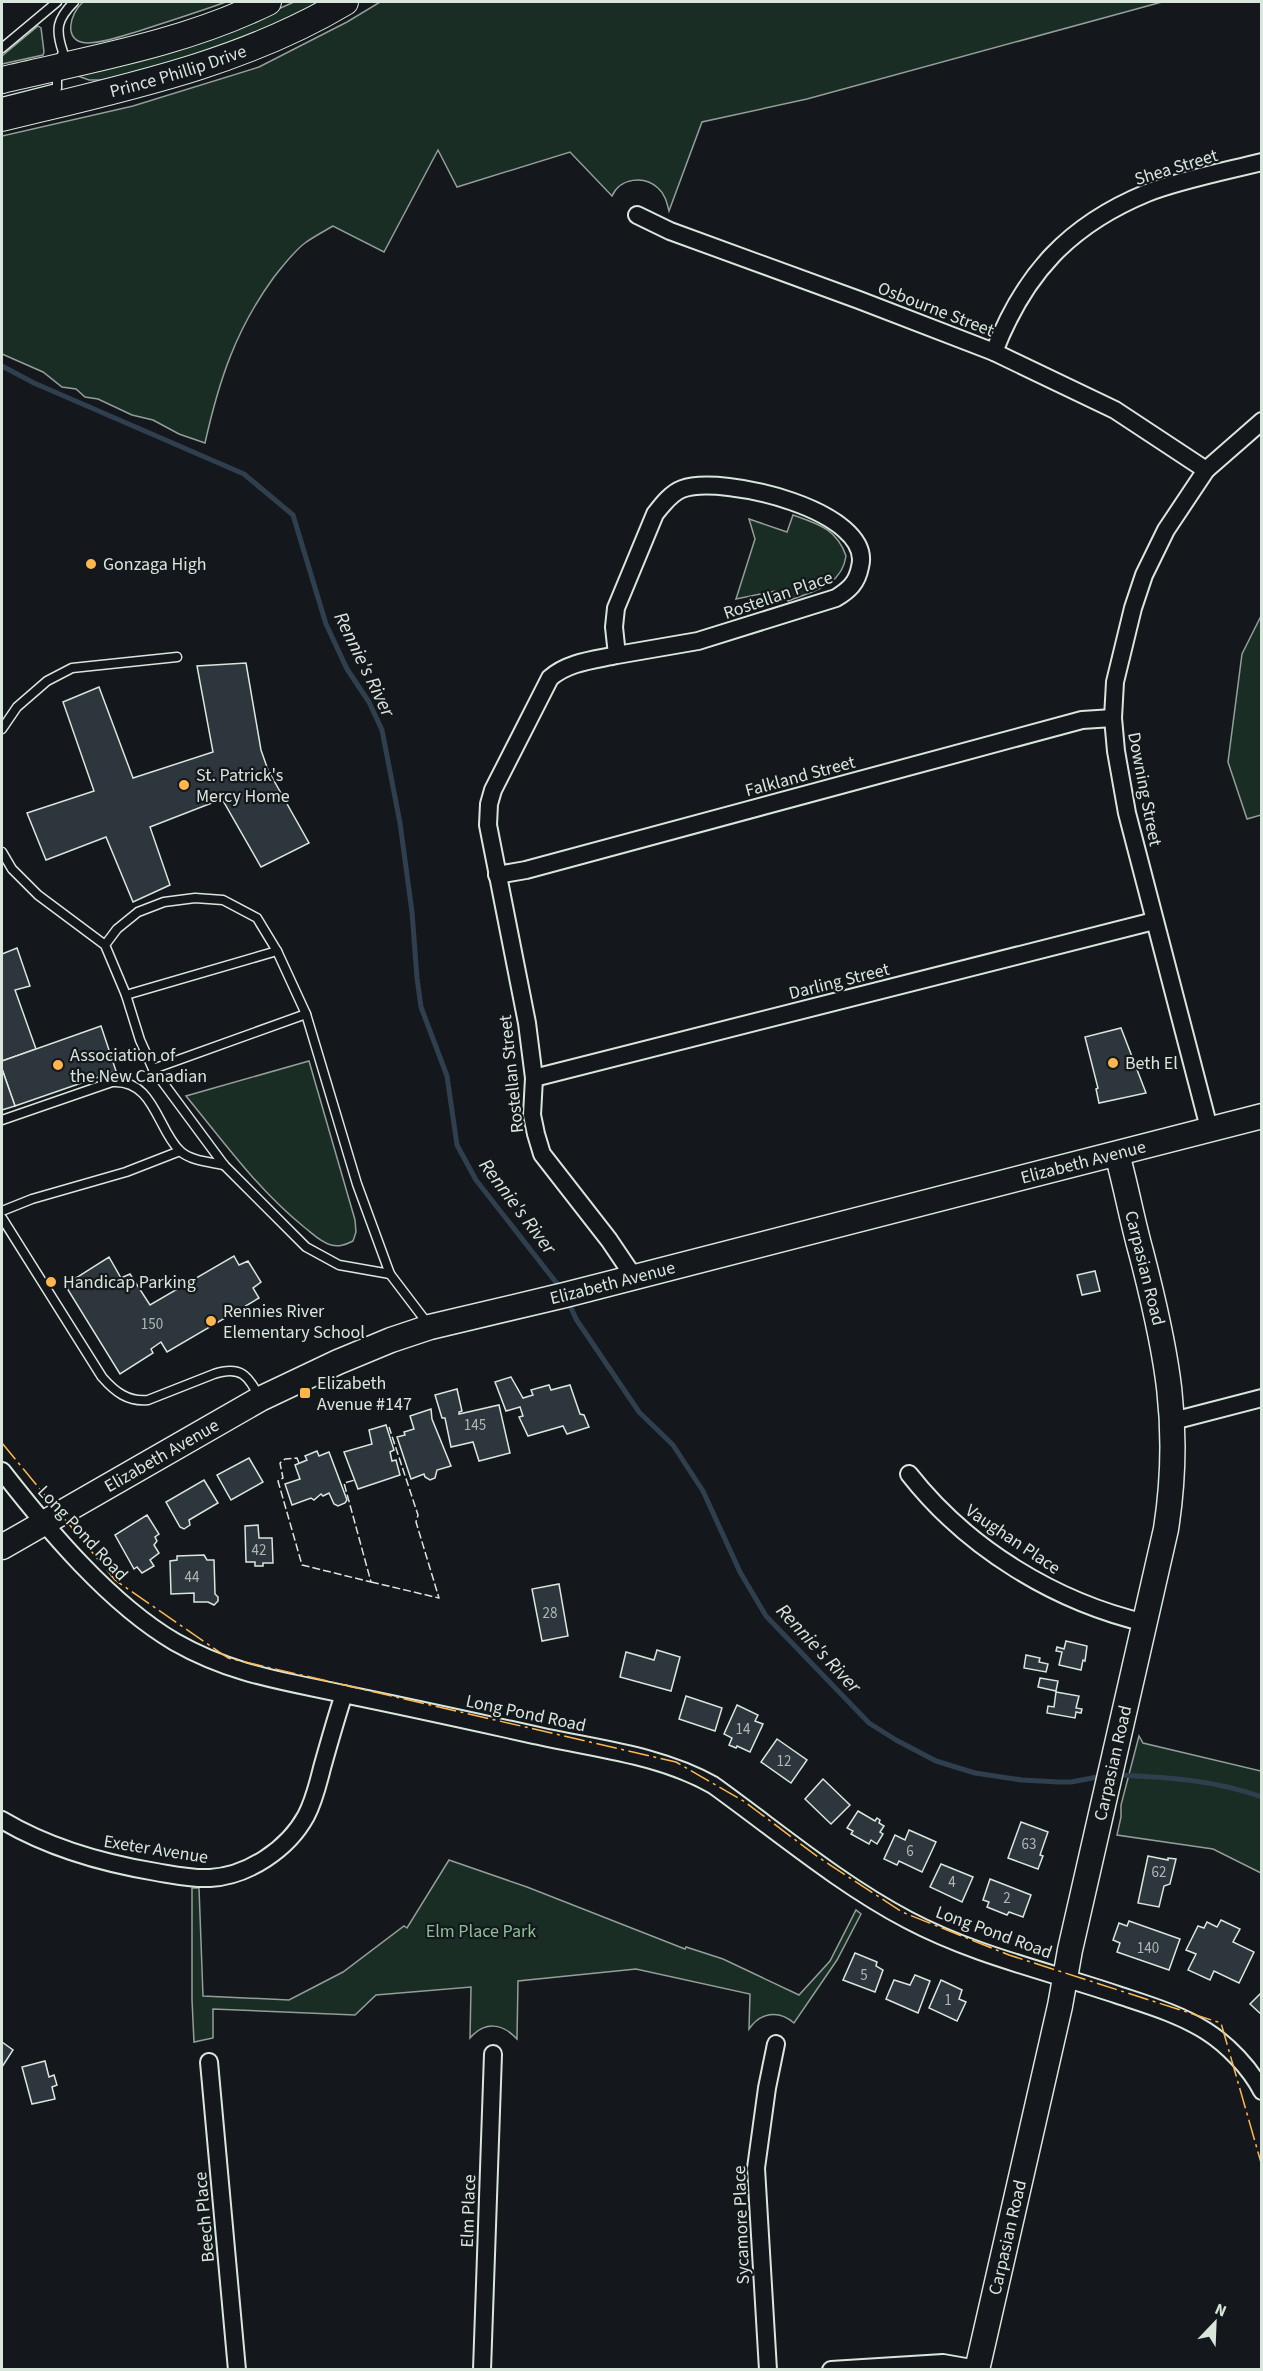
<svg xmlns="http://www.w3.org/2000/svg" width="1263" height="2371" font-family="'Source Sans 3',sans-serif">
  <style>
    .green { fill: #1a2d24; stroke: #939e99; stroke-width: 1.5 }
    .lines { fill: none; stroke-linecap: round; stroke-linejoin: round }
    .stream { stroke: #2f3f4d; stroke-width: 5 }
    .building { fill: #2c363c; stroke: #d8e6dc; stroke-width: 1.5 }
    .lane-casing { stroke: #d8e6dc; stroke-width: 11 }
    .street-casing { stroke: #d8e6dc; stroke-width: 20 }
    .secondary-casing { stroke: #d8e6dc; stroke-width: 27 }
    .primary-casing { stroke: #d8e6dc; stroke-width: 28 }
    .lane { stroke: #14181c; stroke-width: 8 }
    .street { stroke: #14181c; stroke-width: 16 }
    .secondary { stroke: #14181c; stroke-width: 24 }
    .primary { stroke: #14181c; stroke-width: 26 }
    .fence { stroke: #d8e6dc; stroke-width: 1.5; stroke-dasharray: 8 3; stroke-linecap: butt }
    .power { stroke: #ffb74d; stroke-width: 1.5; stroke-dasharray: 21 4.5 3 4.5; stroke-linecap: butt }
    .poi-dot { fill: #ffb74d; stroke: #14181c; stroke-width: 2 }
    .labels { text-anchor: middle; stroke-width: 4.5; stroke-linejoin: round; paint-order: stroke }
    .number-label { font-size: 15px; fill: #adbab4 }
    .street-label { font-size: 18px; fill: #d8e6dc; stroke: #14181c }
    .poi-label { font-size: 18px; fill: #d8e6dc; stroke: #14181c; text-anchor: start }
    .park-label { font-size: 18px; fill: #8ac095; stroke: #14181c }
    .water-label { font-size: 20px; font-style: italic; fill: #d8e6dc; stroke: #14181c }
  </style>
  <rect width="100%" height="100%" fill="#14181c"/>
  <g class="green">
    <path d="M83 2H226C198 12 170 21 142 30 125 35 105 43 87 43 62 42 70 13 83 2Z"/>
    <path d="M294 2H323C252 37 178 64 101 80H89L78 76 276 10Z"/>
    <path d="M380 2H1162L807 99 702 122 669 211C667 203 665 194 658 188 644 175 620 178 612 196L570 152 457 187 438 150 384 252 333 226C323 232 313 237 305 243 293 252 283 266 274 277 236 329 219 380 205 443L179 434 153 420 132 415 98 399 85 397 76 389 62 387 43 372 2 354V136L133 106 259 67 347 22Z"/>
    <path d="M38 26 41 28 44 52 43 55 2 64V56Z"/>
    <path d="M793 515C818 524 837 529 846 556 842 586 813 591 788 601L775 591 736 599 755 539 749 519 787 532Z"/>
    <path d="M1261 616V815L1247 819 1228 762 1242 654Z"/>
    <path d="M309 1061 355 1220 356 1232 353 1241C345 1245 339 1247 331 1245 320 1242 312 1233 304 1227 258 1190 223 1141 186 1096Z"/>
    <path d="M1139 1736 1143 1743 1261 1771V1873L1213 1849 1117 1835 1121 1817V1805Z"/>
    <path d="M449 1860 527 1887 685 1949 686 1947 723 1959 799 1995 830 1961 856 1910 861 1914 837 1960 794 2023C778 2009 760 2013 749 2029L750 1994 636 1969 518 1981 517 2039C502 2023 485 2021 470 2038L471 1987 376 1995 355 2015 213 2009V2038L194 2042 192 2000V1888H199L203 1996 289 2000 343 1972 404 1926 407 1928Z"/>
  </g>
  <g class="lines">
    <g class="stream">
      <path d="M2 366 34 383 244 474 293 515 326 624 347 669 369 702 382 730 400 823 412 912 417 978 421 1007 447 1076 457 1145 476 1180 562 1290"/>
      <path d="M568 1301 576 1319 639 1412 673 1445 703 1491 740 1572 766 1616 869 1723 896 1740 936 1761 975 1773 1022 1780 1059 1782H1071L1103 1776"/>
      <path d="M1116 1775C1166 1777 1214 1780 1262 1797"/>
    </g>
  </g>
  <g class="building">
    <path d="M246 663 261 750 268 770 309 843 261 867 222 799 150 827 170 885 133 902 106 837 46 860 27 813 94 791 63 702 99 687 133 778 213 752 197 666Z"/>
    <path d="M17 948 30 986 15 990 36 1049 2 1061V954Z"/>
    <path d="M101 1026 116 1071 15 1106 2 1069V1061Z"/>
    <path d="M1121 1028 1146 1093 1099 1103 1096 1089 1098 1088 1085 1037Z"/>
    <path d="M2 1069 15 1106 2 1110Z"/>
    <path d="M234 1256 239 1265 248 1261 261 1282 253 1288 259 1298 167 1352 161 1342 151 1349 153 1353 120 1374 65 1285 109 1257 121 1278 130 1274 150 1305Z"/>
    <path d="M1095 1271 1100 1291 1082 1295 1077 1275Z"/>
    <path d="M511 1377 523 1398 533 1395 531 1390 549 1385 551 1390 570 1385 580 1414 584 1415 589 1427 567 1434 563 1426 528 1436 519 1417 523 1416 520 1407 506 1411 495 1382Z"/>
    <path d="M457 1389 462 1411 459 1412V1414L499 1405 510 1453 479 1461 473 1442 451 1447 445 1418H442L435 1395Z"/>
    <path d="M431 1409 432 1419 451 1466 437 1470 435 1478 430 1480 425 1477 424 1474 411 1479 397 1437 405 1435 404 1432 414 1429 410 1416Z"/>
    <path d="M386 1425 394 1450 390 1452 392 1461 396 1460 400 1475 358 1489 344 1452 372 1444 369 1430Z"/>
    <path d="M317 1451 319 1456 329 1452 347 1500 345 1503 338 1506 334 1504 329 1493 323 1496 321 1494 314 1500 311 1498 292 1505 285 1484 300 1479 295 1465 307 1460 305 1456Z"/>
    <path d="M249 1458 263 1482 231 1500 217 1475Z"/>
    <path d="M204 1480 218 1503 189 1520 190 1525 184 1529 180 1527 166 1502Z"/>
    <path d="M147 1515 159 1534 155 1537 157 1541 154 1545 159 1553 150 1560 154 1566 142 1573 137 1567 134 1569 115 1535Z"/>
    <path d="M258 1525 259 1538H272L273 1563H263V1566H255V1562H246L245 1526Z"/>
    <path d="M204 1555 207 1560H214L215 1594 218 1597V1601L214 1605 208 1602H194V1593L171 1594 170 1561 177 1560V1556Z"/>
    <path d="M559 1584 568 1636 542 1641 532 1589Z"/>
    <path d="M1066 1641 1087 1646 1085 1661 1083 1660 1081 1670 1059 1665 1062 1652 1056 1651 1057 1647 1064 1649Z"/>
    <path d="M657 1650 680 1657 671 1691 620 1677 626 1652 654 1660Z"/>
    <path d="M1026 1655 1040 1658 1039 1662 1048 1664 1046 1672 1024 1668Z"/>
    <path d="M1040 1678 1058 1681 1056 1691 1038 1687Z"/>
    <path d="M1056 1692 1079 1696 1076 1708 1082 1709 1081 1713 1076 1712 1075 1718 1047 1713 1048 1706 1054 1707Z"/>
    <path d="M686 1696 722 1708 715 1731 679 1719Z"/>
    <path d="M737 1705 758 1715 755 1721 763 1724 750 1752 737 1746 736 1748 729 1745 732 1738 724 1734Z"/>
    <path d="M777 1739 807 1760 791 1783 761 1762Z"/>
    <path d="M823 1779 850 1805 831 1824 805 1799Z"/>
    <path d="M858 1811 875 1821 877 1818 880 1820 879 1823 884 1826 880 1832 883 1834 877 1844 871 1840 869 1844 851 1834 853 1831 847 1828Z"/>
    <path d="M1021 1822 1048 1832 1040 1855 1043 1856 1038 1869 1008 1858Z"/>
    <path d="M909 1830 936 1842 922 1872 899 1861 897 1865 884 1859 895 1835 905 1840Z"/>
    <path d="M1148 1856 1168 1860V1858L1176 1859 1170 1884 1164 1886 1159 1907 1138 1903Z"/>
    <path d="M941 1864 973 1877 962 1902 930 1887Z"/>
    <path d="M990 1879 1031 1895 1023 1917 1009 1912 1007 1915 987 1907 989 1902 983 1900Z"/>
    <path d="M1221 1920 1240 1929 1233 1942 1254 1952 1239 1983 1214 1971 1210 1980 1188 1970 1196 1954 1186 1950 1198 1926 1204 1928 1207 1922 1217 1927Z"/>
    <path d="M1129 1921 1180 1939 1169 1970 1117 1952 1120 1943 1113 1940 1119 1923 1127 1926Z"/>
    <path d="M855 1953 877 1962 876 1966 883 1970 875 1992 843 1980Z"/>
    <path d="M915 1975 930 1981 918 2013 886 1999 894 1980 910 1985Z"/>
    <path d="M941 1980 962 1990 959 1999 966 2002 957 2021 929 2008Z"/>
    <path d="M1262 1992V2015L1250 2004Z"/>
    <path d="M2 2042 13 2050 2 2067Z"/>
    <path d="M45 2061 49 2077 54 2075 57 2085 52 2087 55 2099 32 2104 22 2067Z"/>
  </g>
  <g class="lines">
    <defs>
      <g id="lane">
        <path d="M2 48 57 2"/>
        <path d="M2 102 57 88V68L63 52C55 29 57 19 74 2"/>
        <path d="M2 729 17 707 47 681 72 668 177 657"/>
        <path d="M2 852 12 869 38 895 105 945 126 995 140 1040 153 1069 224 1165 306 1247 339 1265 390 1274 357 1184 306 1014 277 951 257 918 223 900 195 898 164 902 138 912 117 929 105 945"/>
        <path d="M126 995 277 951"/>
        <path d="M153 1069 306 1014"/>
        <path d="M2 1120 112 1082C154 1079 157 1129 180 1151 191 1161 210 1162 224 1165"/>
        <path d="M2 1211 32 1199 126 1172 180 1151"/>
        <path d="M2 1218 102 1377C115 1392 128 1402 148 1400L214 1374C241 1365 249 1376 260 1399"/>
        <path d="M390 1274 428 1324"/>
      </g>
      <g id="street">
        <path d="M637 215 670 231 859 300 994 352 1115 410 1206 470"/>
        <path d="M994 352C1024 274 1069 225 1147 193 1180 180 1226 171 1262 162"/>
        <path d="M617 655 698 641 836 598C849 590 857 583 860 567 875 511 722 474 682 489 671 493 662 505 655 514L616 608 614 627 617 655C594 660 568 662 550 678L493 790 489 804 488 825 527 1023 534 1078 532 1115 536 1134 542 1154 609 1240 634 1277"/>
        <path d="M497 875 526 870 1082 720 1113 718"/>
        <path d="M534 1078 1154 921"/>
        <path d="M1209 1128 1127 813 1116 751 1113 718 1115 682 1133 608 1144 575 1166 530 1206 470 1262 421"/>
        <path d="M1173 1421 1262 1398"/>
        <path d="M2 1471C48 1530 110 1604 175 1642 233 1675 285 1681 348 1695 412 1708 475 1722 539 1736 597 1749 660 1755 713 1785 777 1831 838 1883 908 1920 974 1955 1047 1971 1118 1995 1148 2005 1179 2014 1206 2031 1228 2045 1250 2068 1262 2091"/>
        <path d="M909 1474C967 1548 1055 1602 1146 1623"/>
        <path d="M2 1820C49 1848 102 1863 156 1872 174 1875 192 1879 210 1878 248 1876 288 1849 306 1816 314 1801 318 1784 322 1768 329 1743 336 1718 344 1694"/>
        <path d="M209 2062 237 2370"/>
        <path d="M482 2370 493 2054"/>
        <path d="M768 2370 756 2168 767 2088 776 2044"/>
        <path d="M831 2370 943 2363 977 2369"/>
      </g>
      <g id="secondary">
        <path id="s1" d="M2 1547 260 1399 338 1362 391 1340 430 1327 565 1295 1262 1116"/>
        <path id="s2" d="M977 2370 1060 2006 1070 1950 1166 1529C1182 1426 1167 1352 1141 1252 1132 1220 1126 1186 1117 1154"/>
      </g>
      <g id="primary">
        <path d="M2 80C91 59 185 43 268 2"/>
        <path id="s3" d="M2 118C120 89 240 65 345 2"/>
      </g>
    </defs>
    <use href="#lane" class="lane-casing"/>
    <use href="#street" class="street-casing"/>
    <use href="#secondary" class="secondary-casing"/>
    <use href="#primary" class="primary-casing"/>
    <use href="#lane" class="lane"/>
    <use href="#street" class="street"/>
    <use href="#secondary" class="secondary"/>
    <use href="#primary" class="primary"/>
    <g class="fence">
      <path d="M299 1463 297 1458 285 1459 280 1463 283 1478 278 1481 302 1565 371 1582 344 1483 355 1480"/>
      <path d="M371 1582 439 1598 416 1522 418 1515 389 1427"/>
    </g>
    <path class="power" d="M2 1443 115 1580 228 1658 676 1762 745 1802 818 1857 902 1912 1009 1955 1221 2023 1262 2166"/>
  </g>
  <g class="poi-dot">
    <circle cx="91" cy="564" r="6"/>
    <circle cx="184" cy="785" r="6"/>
    <circle cx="1113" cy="1063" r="6"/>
    <circle cx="58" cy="1065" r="6"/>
    <circle cx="51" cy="1282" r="6"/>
    <circle cx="211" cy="1321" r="6"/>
    <rect x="299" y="1387" width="12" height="12" rx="3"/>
  </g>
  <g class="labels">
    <g class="number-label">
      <text x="152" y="1329">150</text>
      <text x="475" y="1430">145</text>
      <text x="259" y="1555">42</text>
      <text x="192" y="1582">44</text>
      <text x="550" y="1618">28</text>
      <text x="743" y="1734">14</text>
      <text x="784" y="1766">12</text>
      <text x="1029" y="1849">63</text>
      <text x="910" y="1856">6</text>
      <text x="1159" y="1877">62</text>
      <text x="952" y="1887">4</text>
      <text x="1007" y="1903">2</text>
      <text x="1148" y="1953">140</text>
      <text x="864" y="1980">5</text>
      <text x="948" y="2005">1</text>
    </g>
    <g class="street-label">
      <text dy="6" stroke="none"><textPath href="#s3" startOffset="182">Prince Phillip Drive</textPath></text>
      <text transform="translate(1176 167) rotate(-17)" y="6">Shea Street</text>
      <text transform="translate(936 309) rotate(21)" y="6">Osbourne Street</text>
      <text transform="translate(778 595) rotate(-19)" y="6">Rostellan Place</text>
      <text transform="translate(800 776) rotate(-15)" y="6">Falkland Street</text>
      <text transform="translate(1145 789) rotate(79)" y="6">Downing Street</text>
      <text transform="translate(839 981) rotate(-14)" y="6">Darling Street</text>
      <text transform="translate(511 1074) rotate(-96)" y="6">Rostellan Street</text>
      <text dy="6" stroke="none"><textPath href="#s1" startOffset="1156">Elizabeth Avenue</textPath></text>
      <text transform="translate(1145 1268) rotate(76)" y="6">Carpasian Road</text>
      <text dy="6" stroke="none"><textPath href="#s1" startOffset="670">Elizabeth Avenue</textPath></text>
      <text dy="6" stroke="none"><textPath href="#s1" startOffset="184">Elizabeth Avenue</textPath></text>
      <text transform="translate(83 1533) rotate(47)" y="6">Long Pond Road</text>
      <text transform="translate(1013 1539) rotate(34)" y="6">Vaughan Place</text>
      <text transform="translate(526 1713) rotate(12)" y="6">Long Pond Road</text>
      <text dy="6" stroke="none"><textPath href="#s2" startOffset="622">Carpasian Road</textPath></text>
      <text transform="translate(156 1849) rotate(9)" y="6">Exeter Avenue</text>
      <text transform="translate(994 1932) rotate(20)" y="6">Long Pond Road</text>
      <text transform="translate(468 2211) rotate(-88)" y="6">Elm Place</text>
      <text transform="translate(204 2217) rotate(-95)" y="6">Beech Place</text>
      <text transform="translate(741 2225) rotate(-92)" y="6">Sycamore Place</text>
      <text dy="6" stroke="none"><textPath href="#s2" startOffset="136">Carpasian Road</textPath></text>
    </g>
    <g class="poi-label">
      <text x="103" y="570">Gonzaga High</text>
      <text x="196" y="781">St. Patrick's<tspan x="196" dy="21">Mercy Home</tspan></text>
      <text x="70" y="1061">Association of<tspan x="70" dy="21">the New Canadian</tspan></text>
      <text x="1125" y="1069">Beth El</text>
      <text x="63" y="1288">Handicap Parking</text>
      <text x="223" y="1317">Rennies River<tspan x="223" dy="21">Elementary School</tspan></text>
      <text x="317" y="1389">Elizabeth<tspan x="317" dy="21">Avenue #147</tspan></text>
    </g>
    <g class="park-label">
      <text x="481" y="1937">Elm Place Park</text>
    </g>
    <g class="water-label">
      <text transform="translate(365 664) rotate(64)" y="7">Rennie's River</text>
      <text transform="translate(518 1206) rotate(53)" y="7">Rennie's River</text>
      <text transform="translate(819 1648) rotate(47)" y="7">Rennie's River</text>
    </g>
  </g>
  <rect width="1263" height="2371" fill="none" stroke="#d8e6dc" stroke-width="6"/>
  <g transform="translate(1215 2323) rotate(23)" stroke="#14181c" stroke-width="4.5" paint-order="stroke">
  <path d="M0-4.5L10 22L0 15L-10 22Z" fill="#d8e6dc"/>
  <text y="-9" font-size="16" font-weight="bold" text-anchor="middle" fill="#d8e6dc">N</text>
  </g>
</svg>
